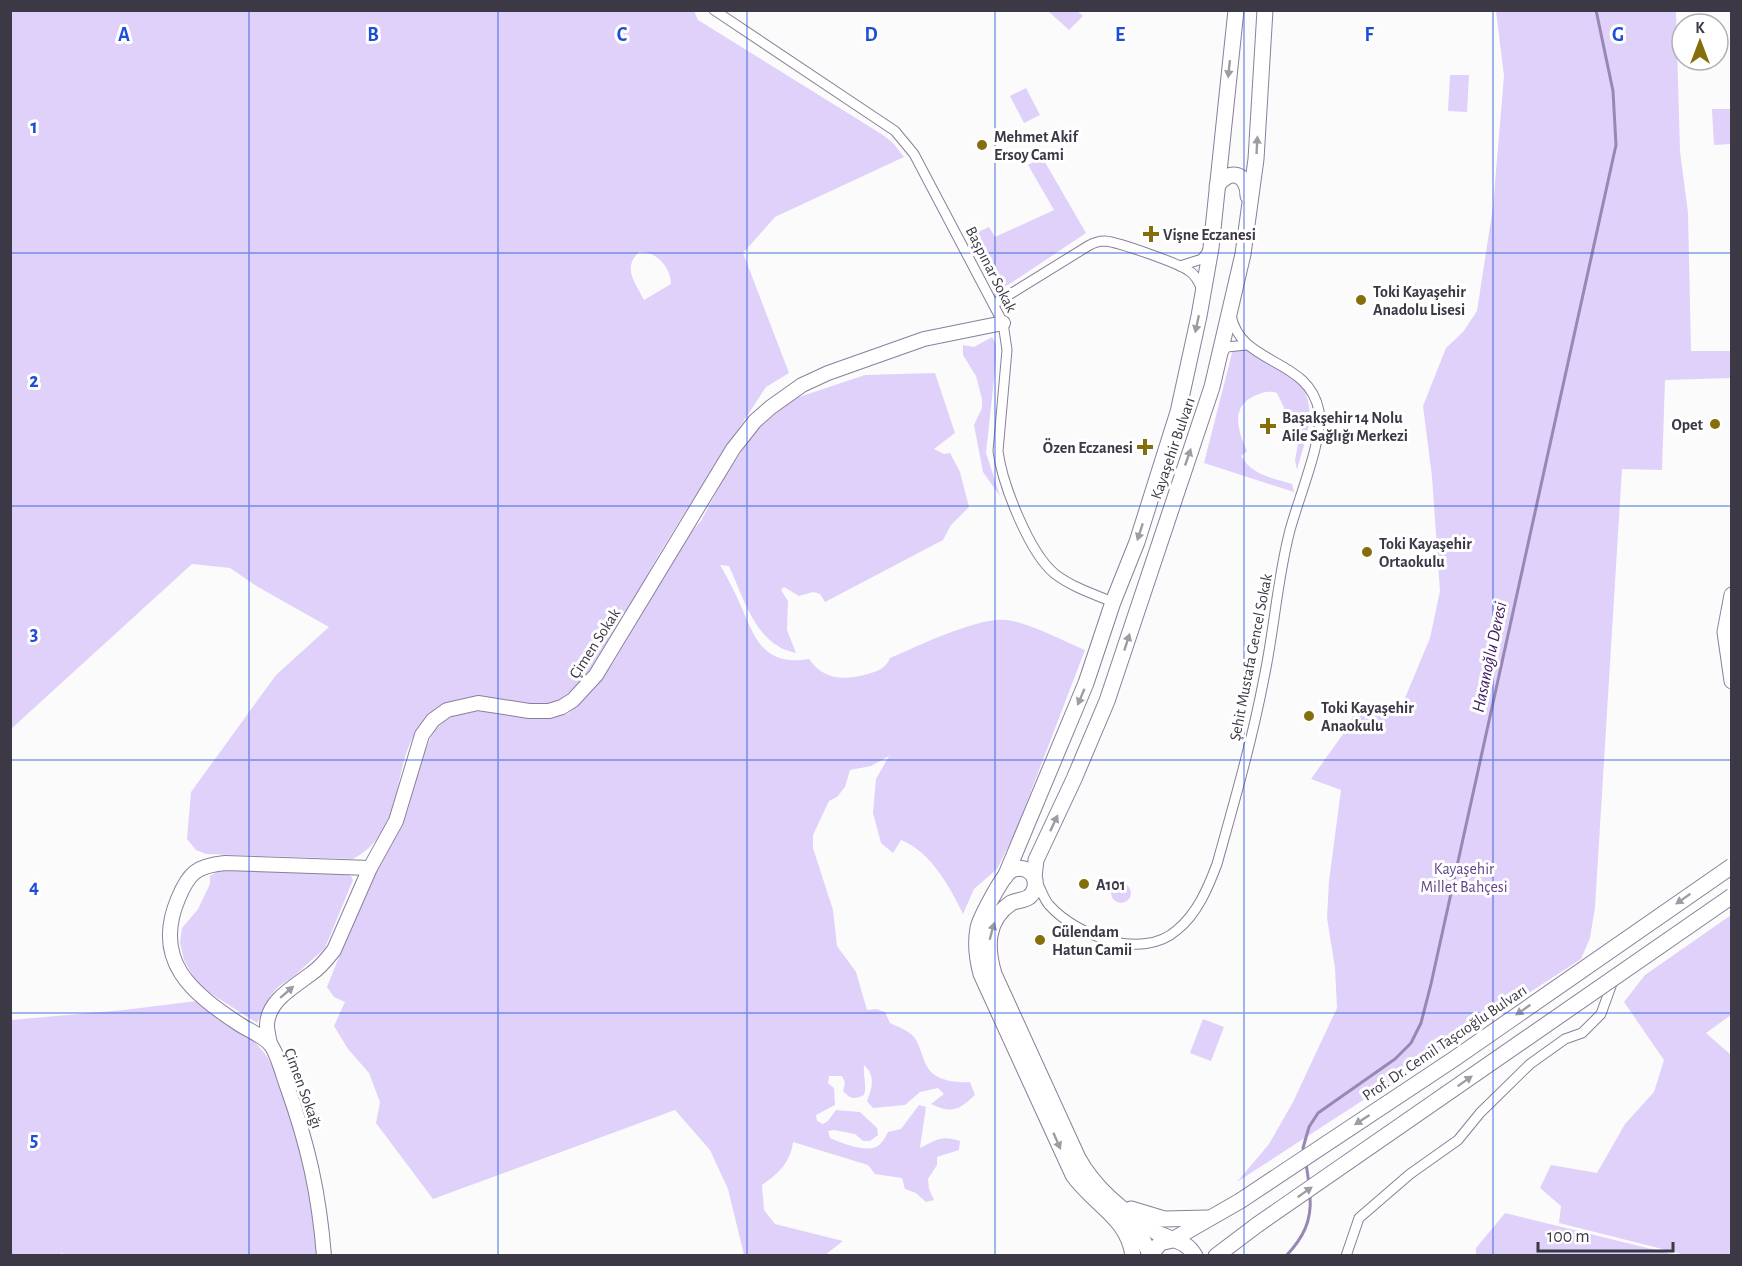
<svg xmlns="http://www.w3.org/2000/svg" width="1742" height="1266" font-family="'Alegreya Sans',sans-serif">
  <style>
    .green { fill: #e0d1fa; fill-rule: evenodd }
    .lines { fill: none; stroke-linecap: round; stroke-linejoin: round }
    .stream { stroke: #9887b3; stroke-width: 3 }
    .minor-casing { stroke: #8a7f9b; stroke-width: 11 }
    .secondary-casing { stroke: #8a7f9b; stroke-width: 16 }
    .primary-casing { stroke: #8a7f9b; stroke-width: 17 }
    .minor { stroke: #fff; stroke-width: 9 }
    .secondary { stroke: #fff; stroke-width: 14 }
    .primary { stroke: #fff; stroke-width: 15 }
    .primary-bridge-casing { stroke: #8a7f9b; stroke-width: 17; stroke-linecap: butt }
    .primary-bridge { stroke: #fff; stroke-width: 15 }
    .oneway { fill: #9e9ca2 }
    .grid { fill: none; stroke: #1d4ed8; stroke-width: 1.5; stroke-opacity: 0.55 }
    .poi-dot { fill: #866e0d; stroke: #fff; stroke-width: 2 }
    .labels { text-anchor: middle; stroke-width: 6; stroke-linejoin: round; paint-order: stroke }
    .poi-label { font-size: 16px; font-weight: bold; fill: #3d3845; stroke: #fff; text-anchor: start }
    .street-label { font-size: 16px; fill: #3d3845; stroke: #fff }
    .park-label { font-size: 16px; fill: #624489; stroke: #fff }
    .water-label { font-size: 18px; font-style: italic; fill: #3b1b5d; stroke: #fff }
    .grid-label { font-size: 20px; text-anchor: middle; font-weight: bold; fill: #1d4ed8; stroke: #fff; stroke-width: 6; stroke-linejoin: round; paint-order: stroke }
  </style>
  <rect width="100%" height="100%" fill="#fbfbfb"/>
  <g class="green">
    <path d="M11 11H694L698 20 883 135 893 143 904 157 775 217 743 253 789 373 766 387C731 441 695 495 661 551 637 591 601 672 563 697 526 722 474 671 426 719 387 759 411 828 353 859L206 854 196 850 187 839 191 792 276 675 329 627 258 587 230 568 192 564 11 729ZM639 252C657 251 671 268 671 284L644 300C635 282 622 268 639 252Z"/>
    <path d="M1048 11H1077L1083 16 1069 30Z"/>
    <path d="M1496 11H1676L1680 151 1688 213 1691 351H1731V378L1665 380 1662 470 1622 469 1595 907 1590 938 1581 959 1237 1182 1269 1144 1293 1102 1337 1008 1335 968 1327 918 1329 881 1341 790 1311 779 1348 727 1359 702 1400 710 1430 638 1440 591 1432 477 1423 406 1446 348 1463 332 1477 311 1493 207 1504 76Z"/>
    <path d="M1450 75H1469L1467 112 1448 111Z"/>
    <path d="M1026 88 1040 115 1024 123 1010 96Z"/>
    <path d="M1712 109H1731V144L1714 145Z"/>
    <path d="M1042 157 1086 233 1011 283C1005 287 1000 289 994 285L969 236 989 227 995 237 1054 210 1028 165Z"/>
    <path d="M992 337 996 344V361L986 453 1000 496 983 472 974 425 982 408V399L976 376 963 355V345L974 347Z"/>
    <path d="M1242 346 1294 378C1322 404 1305 438 1297 470L1295 460 1299 439 1277 393C1268 390 1262 393 1254 396 1230 407 1238 432 1247 451L1241 456C1252 475 1272 478 1292 484L1294 492 1204 463 1232 353 1236 348Z"/>
    <path d="M935 373 955 433 934 449 944 454 950 453 960 472 969 507 951 525 943 540 825 602 820 594 813 592 799 596 784 587 781 590 788 601 787 630 796 653C790 651 783 650 778 646 752 631 741 592 729 566L720 565C728 579 735 592 741 606 756 642 765 666 809 659 824 681 845 680 868 674 878 671 886 668 890 658 918 646 979 616 1007 620 1030 623 1063 641 1085 650L1015 833 997 869 974 889 963 914C950 887 931 852 901 840L893 853 881 843 873 813 876 779 889 756 871 766 850 770 845 787 837 797 829 801 813 835V848L833 910 837 946 856 972 867 1010 876 1009 885 1012 890 1023C898 1027 908 1030 914 1037 921 1046 922 1059 928 1068 936 1081 957 1083 970 1082L975 1095C959 1110 952 1114 931 1104L944 1094 938 1088 920 1092 905 1105 873 1108 867 1101C872 1088 876 1076 864 1065 863 1076 867 1085 864 1095 854 1100 850 1099 843 1091L845 1083 842 1076H829L828 1083 834 1088 835 1105 816 1115 817 1121 823 1124 828 1121 836 1110 860 1112 877 1128 878 1135 870 1141H863L855 1134 834 1130 828 1131 830 1138C840 1143 866 1152 876 1147 882 1144 885 1138 888 1132L901 1129 919 1105 926 1107 920 1148C937 1140 941 1135 960 1141L959 1150 937 1157V1165L928 1179 929 1189 934 1200 926 1202 916 1193 905 1189 902 1178 875 1174 868 1165 793 1142C790 1163 779 1173 762 1185L764 1210 775 1224 843 1241 825 1255H744L728 1189 710 1150 675 1110 433 1199 376 1123 380 1102 369 1073 348 1049 334 1026 345 1002 334 997 327 987 377 862 398 832 408 809 420 762 434 730 447 719 459 714 478 711 541 719 568 714 594 689 613 663 688 536 701 521 725 476 748 442 760 427 793 399 865 375Z"/>
    <path d="M229 870 346 874 351 876 353 880 325 948 294 976 278 987 271 995 257 1023 199 986 184 960 180 942 182 928 198 909 210 884V876L217 872Z"/>
    <circle cx="1121" cy="893" r="10"/>
    <path d="M1731 915V1015L1706 1033 1731 1055V1255H1686L1559 1223 1561 1206 1540 1188 1551 1165 1597 1173 1625 1124 1654 1092 1664 1060 1624 1002 1645 975Z"/>
    <path d="M197 1001 225 1024 254 1041 266 1055 279 1077 307 1174 315 1212 316 1255 68 1256 61 1253V1256H11V1020L124 1010Z"/>
    <path d="M1203 1019 1224 1027 1211 1061 1190 1053Z"/>
    <path d="M1505 1213 1676 1255H1476V1248Z"/>
  </g>
  <g class="lines">
    <g class="stream">
      <path d="M1304 1154 1303 1148 1309 1127 1318 1113 1395 1059 1411 1043 1421 1023 1431 984 1616 145 1613 91 1596 10"/>
      <path d="M1306 1163 1309 1184"/>
      <path d="M1286 1256C1303 1238 1312 1221 1310 1196"/>
    </g>
    <defs>
      <g id="minor">
        <path d="M714 10 895 131 914 154 1003 323 1007 350 998 451C1002 483 1029 553 1055 574 1072 587 1093 594 1113 602"/>
        <path d="M1180 266 1202 259 1207 252"/>
        <path d="M994 304 1088 246C1093 243 1098 241 1105 241 1118 242 1178 263 1189 271 1196 275 1199 282 1202 290"/>
        <path d="M1222 353 1227 347 1246 345"/>
        <path d="M1036 881C1041 888 1043 898 1049 905 1077 936 1142 961 1177 930 1197 914 1208 888 1217 864 1234 803 1252 741 1264 678 1274 631 1277 582 1289 534 1296 504 1324 439 1319 411 1309 357 1240 366 1231 315"/>
        <path d="M1346 1256 1359 1218 1410 1174 1458 1140 1480 1113 1530 1064 1565 1039 1582 1033 1601 1014 1614 978"/>
      </g>
      <g id="secondary">
        <path d="M270 1044C269 1038 267 1031 267 1025 268 1000 294 987 312 973 321 967 327 959 334 950L370 868 396 821 422 735 433 720 447 710 478 703 529 711H549L562 707 573 700 596 675 733 449 755 421 771 407 802 385 828 373 924 339 1003 323"/>
        <path d="M324 1256C319 1193 308 1145 287 1086 283 1075 277 1052 270 1044 263 1036 248 1030 239 1024 192 993 152 961 178 899 189 872 197 866 225 863L370 868"/>
      </g>
      <g id="primary">
        <path d="M1217 186C1230 167 1248 174 1248 196"/>
        <path d="M1732 595 1725 632 1732 681"/>
        <path d="M1005 877 1086 683 1113 602 1137 542 1178 412 1199 316 1211 248 1236 10"/>
        <path d="M1034 877 1036 860 1074 779 1107 701 1212 387 1243 254 1256 159 1265 10"/>
        <path d="M1131 1209 1164 1219 1207 1218"/>
        <path d="M1124 1223 1144 1242 1151 1256"/>
        <path d="M1133 1256C1128 1217 1093 1204 1073 1175L981 974C977 959 975 944 978 928 980 918 1001 879 1009 872 1014 868 1021 867 1027 870 1031 872 1034 876 1035 880 1036 887 1034 893 1029 897 1023 901 1017 900 1011 903 986 920 986 947 994 974L1078 1158C1095 1189 1126 1214 1156 1232 1171 1241 1186 1239 1195 1256"/>
        <path d="M1150 1256 1160 1243 1172 1240 1240 1201"/>
        <path d="M1216 1256 1257 1225"/>
      </g>
    </defs>
    <use href="#minor" class="minor-casing"/>
    <use href="#secondary" class="secondary-casing"/>
    <use href="#primary" class="primary-casing"/>
    <use href="#minor" class="minor"/>
    <use href="#secondary" class="secondary"/>
    <use href="#primary" class="primary"/>
    <defs>
      <g id="primary-bridge">
        <path d="M1240 1201 1454 1059 1732 866"/>
        <path d="M1257 1225 1732 896"/>
      </g>
    </defs>
    <use href="#primary-bridge" class="primary-bridge-casing"/>
    <use href="#primary-bridge" class="primary-bridge"/>
  </g>
  <defs><path id="oneway-solid" d="M-6-.8H1V-3.2L6.5 0L1 3.2V.8H-6Z" transform="scale(1.5)"/></defs>
  <g class="oneway">
    <use href="#oneway-solid" transform="translate(1229 69) rotate(96)"/>
    <use href="#oneway-solid" transform="translate(1257 145) rotate(-87)"/>
    <use href="#oneway-solid" transform="translate(1197 324) rotate(102)"/>
    <use href="#oneway-solid" transform="translate(1188 457) rotate(-71)"/>
    <use href="#oneway-solid" transform="translate(1140 532) rotate(108)"/>
    <use href="#oneway-solid" transform="translate(1127 642) rotate(-72)"/>
    <use href="#oneway-solid" transform="translate(1081 697) rotate(113)"/>
    <use href="#oneway-solid" transform="translate(1054 823) rotate(-65)"/>
    <use href="#oneway-solid" transform="translate(1683 899) rotate(145)"/>
    <use href="#oneway-solid" transform="translate(992 931) rotate(-75)"/>
    <use href="#oneway-solid" transform="translate(287 992) rotate(-41)"/>
    <use href="#oneway-solid" transform="translate(1523 1010) rotate(145)"/>
    <use href="#oneway-solid" transform="translate(1465 1081) rotate(-35)"/>
    <use href="#oneway-solid" transform="translate(1362 1120) rotate(147)"/>
    <use href="#oneway-solid" transform="translate(1057 1141) rotate(66)"/>
    <use href="#oneway-solid" transform="translate(1305 1192) rotate(-35)"/>
  </g>
  <path class="grid" d="M249 10V1256M498 10V1256M747 10V1256M995 10V1256M1244 10V1256M1493 10V1256M10 253H1732M10 506H1732M10 760H1732M10 1013H1732"/>
  <g class="poi-dot">
    <circle cx="982" cy="145" r="6"/>
    <path d="M1148 225h6v6h6v6h-6v6h-6v-6h-6v-6h6z"/>
    <circle cx="1361" cy="300" r="6"/>
    <circle cx="1715" cy="424" r="6"/>
    <path d="M1265 417h6v6h6v6h-6v6h-6v-6h-6v-6h6z"/>
    <path d="M1142 438h6v6h6v6h-6v6h-6v-6h-6v-6h6z"/>
    <circle cx="1367" cy="552" r="6"/>
    <circle cx="1309" cy="716" r="6"/>
    <circle cx="1084" cy="884" r="6"/>
    <circle cx="1040" cy="940" r="6"/>
  </g>
  <g class="labels">
    <g class="poi-label">
      <text x="994" y="142">Mehmet Akif<tspan x="994" dy="18">Ersoy Cami</tspan></text>
      <text x="1163" y="240">Vişne Eczanesi</text>
      <text x="1373" y="297">Toki Kayaşehir<tspan x="1373" dy="18">Anadolu Lisesi</tspan></text>
      <text x="1282" y="423">Başakşehir 14 Nolu<tspan x="1282" dy="18">Aile Sağlığı Merkezi</tspan></text>
      <text x="1703" y="430" text-anchor="end">Opet</text>
      <text x="1133" y="453" text-anchor="end">Özen Eczanesi</text>
      <text x="1379" y="549">Toki Kayaşehir<tspan x="1379" dy="18">Ortaokulu</tspan></text>
      <text x="1321" y="713">Toki Kayaşehir<tspan x="1321" dy="18">Anaokulu</tspan></text>
      <text x="1096" y="890">A101</text>
      <text x="1052" y="937">Gülendam<tspan x="1052" dy="18">Hatun Camii</tspan></text>
    </g>
    <g class="street-label">
      <text transform="translate(992 269) rotate(63)" y="6">Başpınar Sokak</text>
      <text transform="translate(1172 448) rotate(-71)" y="6">Kayaşehir Bulvarı</text>
      <text transform="translate(594 643) rotate(-57)" y="6">Çimen Sokak</text>
      <text transform="translate(1250 657) rotate(-79)" y="6">Şehit Mustafa Gencel Sokak</text>
      <text transform="translate(1444 1042) rotate(-34)" y="6">Prof. Dr. Cemil Taşcıoğlu Bulvarı</text>
      <text transform="translate(304 1088) rotate(70)" y="6">Çimen Sokağı</text>
    </g>
    <g class="park-label">
      <text x="1464" y="874">Kayaşehir<tspan x="1464" dy="18">Millet Bahçesi</tspan></text>
    </g>
    <g class="water-label">
      <text transform="translate(1489 657) rotate(-78)" y="6">Hasanoğlu Deresi</text>
    </g>
  </g>
  <g class="grid-label">
    <text x="124" y="41">A</text>
    <text x="373" y="41">B</text>
    <text x="622" y="41">C</text>
    <text x="871" y="41">D</text>
    <text x="1120" y="41">E</text>
    <text x="1369" y="41">F</text>
    <text x="1618" y="41">G</text>
    <text x="34" y="133">1</text>
    <text x="34" y="387">2</text>
    <text x="34" y="640">3</text>
    <text x="34" y="893">4</text>
    <text x="34" y="1146">5</text>
  </g>
  <rect width="1742" height="1266" fill="none" stroke="#3d3845" stroke-width="24"/>
  <g transform="translate(1700 42)"><circle r="28" fill="#ffffff" stroke="#b1afb5" stroke-width="1.5"/>
  <path d="M0-4.5L10 22L0 15L-10 22Z" fill="#866e0d"/>
  <text y="-9" font-size="16" font-weight="bold" text-anchor="middle" fill="#3d3845">K</text>
  </g>
  <path d="M1538 1242v9h135v-9" fill="none" stroke="#3d3845" stroke-width="3"/>
  <text x="1547" y="1242" font-size="18" fill="#3d3845" stroke="#ffffff" stroke-width="4.5" paint-order="stroke">100 m</text>
</svg>
